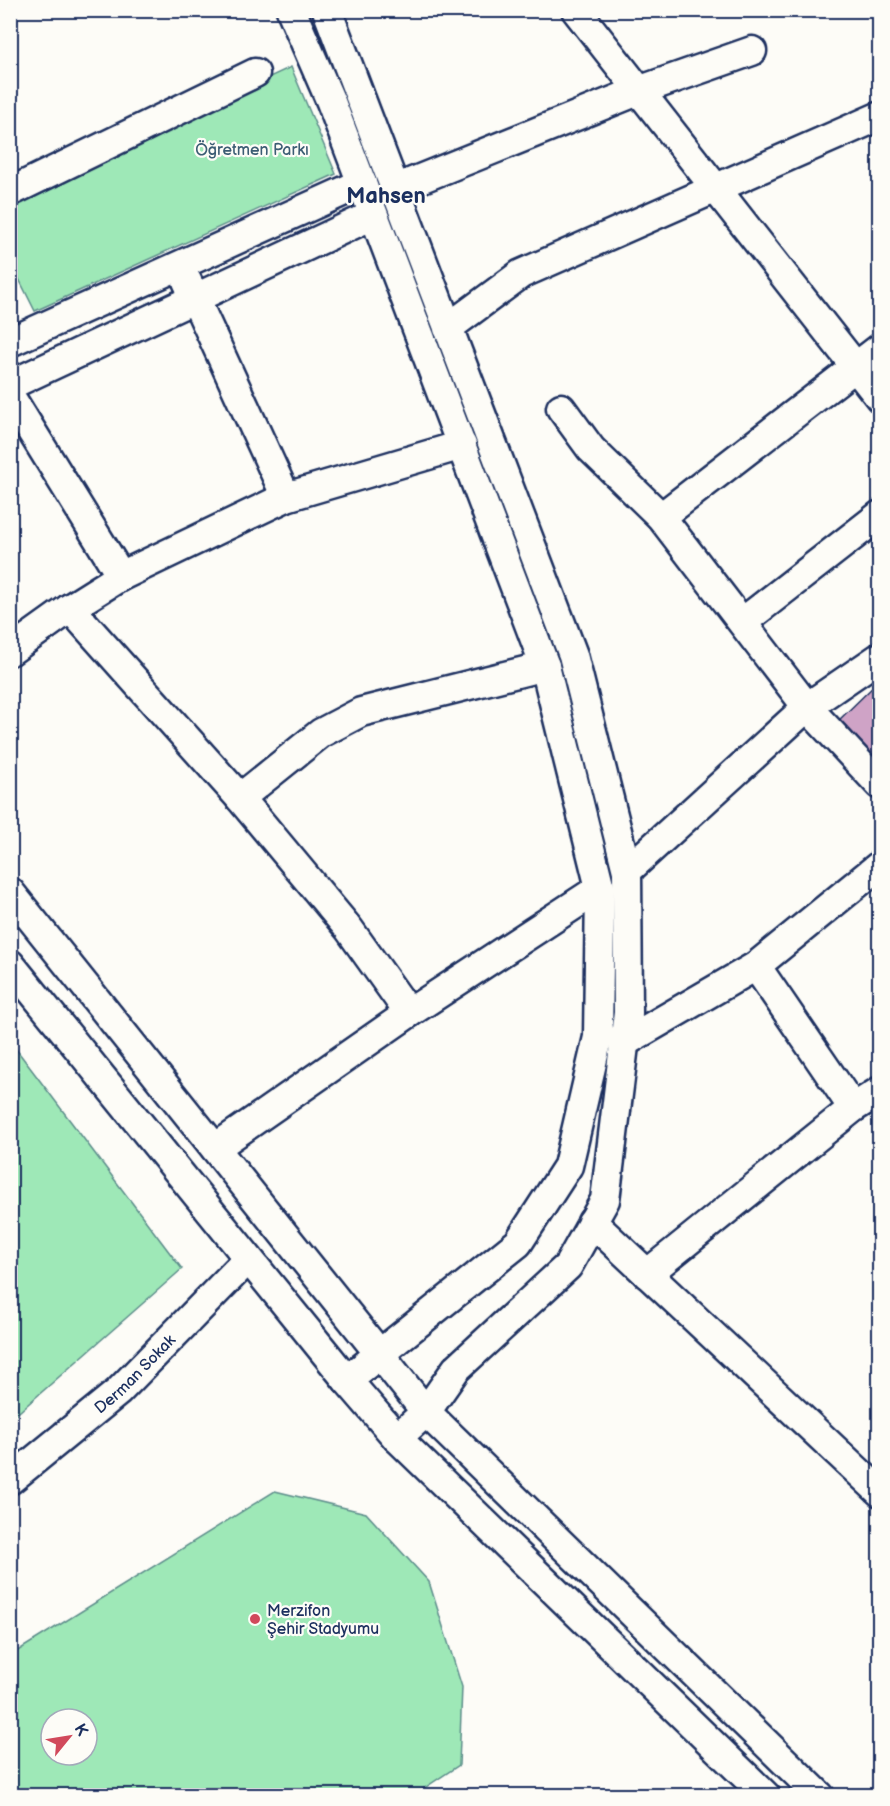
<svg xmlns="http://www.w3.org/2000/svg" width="890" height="1806" font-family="'Balsamiq Sans',sans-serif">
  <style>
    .green { fill: #9ee8b7; stroke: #5c8c8a; stroke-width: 1.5; fill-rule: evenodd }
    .building { fill: #cfa3c6; stroke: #1b2f5e; stroke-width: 1.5 }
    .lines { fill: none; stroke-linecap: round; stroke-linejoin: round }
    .minor-casing { stroke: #1b2f5e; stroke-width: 33 }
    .minor { stroke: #fdfcf7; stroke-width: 28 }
    .poi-dot { fill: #d1495b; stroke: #fdfcf7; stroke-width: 2 }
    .labels { text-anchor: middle; stroke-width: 4.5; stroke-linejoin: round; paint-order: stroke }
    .park-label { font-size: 16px; fill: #3c5d74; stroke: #fdfcf7 }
    .street-label { font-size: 16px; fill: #1b2f5e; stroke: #fdfcf7 }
    .poi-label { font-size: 16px; fill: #1b2f5e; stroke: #fdfcf7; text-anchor: start }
    .district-label { font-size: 22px; font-weight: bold; fill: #1b2f5e; stroke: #fdfcf7 }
  </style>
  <rect width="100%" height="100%" fill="#fdfcf7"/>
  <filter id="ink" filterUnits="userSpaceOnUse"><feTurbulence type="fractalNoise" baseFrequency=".0167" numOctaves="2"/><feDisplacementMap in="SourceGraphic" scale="12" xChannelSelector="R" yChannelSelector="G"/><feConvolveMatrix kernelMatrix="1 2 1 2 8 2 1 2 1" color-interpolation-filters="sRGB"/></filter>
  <g filter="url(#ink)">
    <g class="green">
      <path d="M291 67 336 174 35 311 11 263 10 198Z"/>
      <path d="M10 1041 182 1269 11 1419H10Z"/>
      <path d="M275 1491 366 1513 429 1582 462 1687 459 1765 414 1795H11V1655ZM51 1719H87V1755H51Z"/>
    </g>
    <path class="building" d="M880 680V769L835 724Z"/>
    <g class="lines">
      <defs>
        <g id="minor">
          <path d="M291 10 331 102 545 666 600 888 598 1037 568 1166 518 1243 347 1380"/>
          <path d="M327 10 573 655 627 871 628 1013 605 1200 568 1266 456 1369 426 1412 397 1438"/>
          <path d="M576 10 880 398"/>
          <path d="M395 189 638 91 752 51"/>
          <path d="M10 192 255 73"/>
          <path d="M187 281 286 497"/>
          <path d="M448 328 521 274 880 116"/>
          <path d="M10 342 362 183"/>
          <path d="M10 385 373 215"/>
          <path d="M10 396 121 576"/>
          <path d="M561 408 591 449 661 517 807 707 880 785"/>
          <path d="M661 517 880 348"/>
          <path d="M70 608 240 798 349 929 409 1013"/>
          <path d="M744 621 880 515"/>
          <path d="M10 651 70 608 121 576 286 497 462 445"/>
          <path d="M240 798 321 733 361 712 545 666"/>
          <path d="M627 871 807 707 880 657"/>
          <path d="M10 892 426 1412 820 1796"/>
          <path d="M10 964 347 1380 397 1438 766 1796"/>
          <path d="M756 966 853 1108"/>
          <path d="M625 1042 756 966 880 865"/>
          <path d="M215 1148 409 1013 600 888"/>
          <path d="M592 1222 880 1492"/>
          <path d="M647 1274 853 1108 880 1091"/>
          <path id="s1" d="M10 1480 118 1392 248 1259"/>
        </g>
      </defs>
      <use href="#minor" class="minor-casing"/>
      <use href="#minor" class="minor"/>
    </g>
  </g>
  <circle class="poi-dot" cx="255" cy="1619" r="6"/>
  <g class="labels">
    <g class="park-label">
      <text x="252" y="155">Öğretmen Parkı</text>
    </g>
    <g class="street-label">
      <text dy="6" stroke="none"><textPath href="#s1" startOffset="164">Derman Sokak</textPath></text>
    </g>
    <g class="poi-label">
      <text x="267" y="1616">Merzifon<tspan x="267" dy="18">Şehir Stadyumu</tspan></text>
    </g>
    <g class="district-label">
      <text x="386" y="203">Mahsen</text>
    </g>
  </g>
  <rect width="890" height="1806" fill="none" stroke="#fdfcf7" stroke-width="36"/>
  <rect x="18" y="18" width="854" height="1770" fill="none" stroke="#1b2f5e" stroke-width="2" filter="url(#ink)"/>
  <g transform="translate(69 1737) rotate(60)"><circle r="28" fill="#fdfcf7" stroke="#a3aaba" stroke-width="1.5"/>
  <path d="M0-4.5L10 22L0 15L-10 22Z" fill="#d1495b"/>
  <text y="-9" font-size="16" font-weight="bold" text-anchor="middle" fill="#1b2f5e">K</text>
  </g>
</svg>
